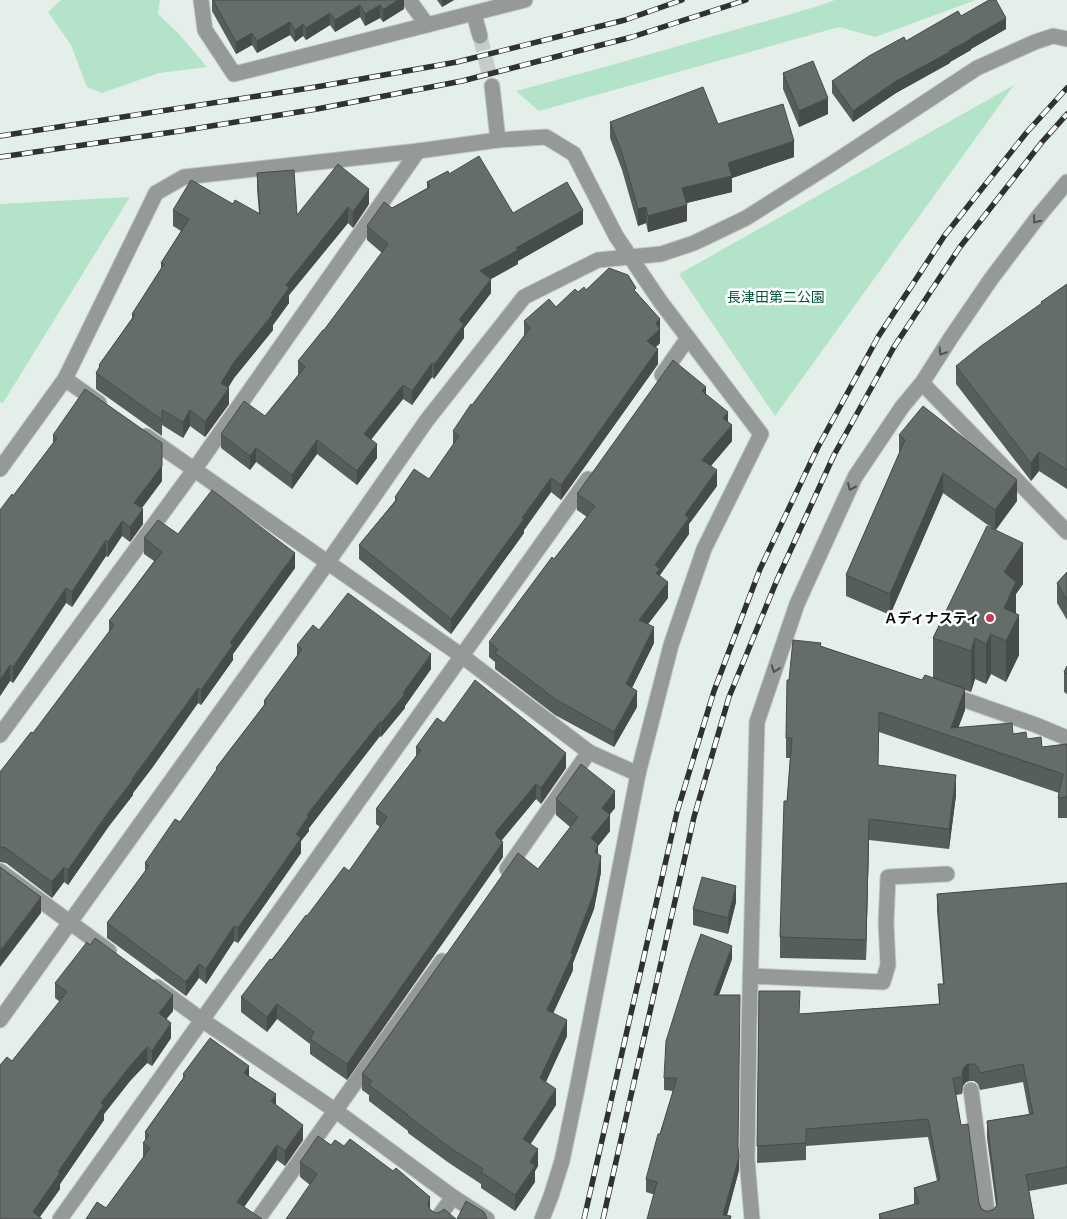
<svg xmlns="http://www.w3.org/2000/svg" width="1067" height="1219" font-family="Rubik,'Noto Sans JP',sans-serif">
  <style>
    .green { fill: #b3e3c9 }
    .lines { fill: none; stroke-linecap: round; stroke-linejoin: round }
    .minor-tunnel { stroke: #c4cdc8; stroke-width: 15; stroke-dasharray: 15 8; stroke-linecap: butt }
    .minor-casing { stroke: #c2cbc5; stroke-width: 17 }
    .minor { stroke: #959997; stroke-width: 15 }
    .rail-casing { stroke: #2e3330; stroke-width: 5.5 }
    .rail { stroke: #fff; stroke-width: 4; stroke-dasharray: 11; stroke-linecap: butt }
    .wall { fill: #565e59; fill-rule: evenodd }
    .shaded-wall { fill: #464c49 }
    .building { fill: #646d68; stroke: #464c49; fill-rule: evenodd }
    .oneway { stroke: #4f5351 }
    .poi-dot { fill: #c73859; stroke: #fff; stroke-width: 2 }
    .labels { text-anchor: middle; stroke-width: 5; stroke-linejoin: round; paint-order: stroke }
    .park-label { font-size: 14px; fill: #055437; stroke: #fff }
    .poi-label { font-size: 14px; font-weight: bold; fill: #090d0b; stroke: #fff; text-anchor: end }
  </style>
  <rect width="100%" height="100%" fill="#e5efe9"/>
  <g class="green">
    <path d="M61 0H160L158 14 179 34 207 67 159 73 102 93 87 87 71 45 48 12Z"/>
    <path d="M835 0H976L875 37 839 27 539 111 516 91 619 63 815 7Z"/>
    <path d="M1014 85 775 416 679 274Z"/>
    <path d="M130 197 3 403 0 402V204Z"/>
  </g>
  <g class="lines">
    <path class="minor-tunnel" d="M480 36 492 86"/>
    <defs>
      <g id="minor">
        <path d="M201 0 205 30 234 74 525 0"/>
        <path d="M409 0 427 25"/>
        <path d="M474 14 480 36"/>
        <path d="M492 86 498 140"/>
        <path d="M662 375 688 338"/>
        <path d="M65 379 99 403"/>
        <path d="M922 383 1067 532"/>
        <path d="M146 436 462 656 589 752 638 774"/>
        <path d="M0 469 65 379 156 193 184 177 418 151 498 140 546 137 574 154 616 236 660 301 761 434 704 549 671 645 638 774 577 1089 562 1161 551 1196 542 1219"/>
        <path d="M945 693 1036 725 1067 738"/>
        <path d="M0 735 194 470 418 151"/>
        <path d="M507 869 589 752"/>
        <path d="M0 871 109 951"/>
        <path d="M750 976 883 982 888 965 886 923 888 877 947 874"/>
        <path d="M157 987 202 1020 336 1111 453 1197 487 1219"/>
        <path d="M0 1020 328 562 427 420 524 297 598 260 661 254 694 243 746 218 833 163 977 68 1035 42 1053 36 1067 39"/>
        <path d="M971 1090 988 1219"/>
        <path d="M60 1219 588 479"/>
        <path d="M258 1219 442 961"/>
        <path d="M437 1219 453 1197"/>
        <path d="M752 1219 747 1159 749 1030 757 722 797 604 855 477 902 407 922 383 950 339 991 279 1038 217 1067 182"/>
      </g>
    </defs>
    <use href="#minor" class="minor-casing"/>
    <use href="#minor" class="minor"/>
    <defs>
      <g id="rail">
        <path d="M0 136 316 87 457 62 625 20 682 0"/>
        <path d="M0 157 180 131 317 109 462 81 632 37 746 0"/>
        <path d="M584 1219 677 812 714 691 760 569 818 447 878 337 945 235 1027 132 1067 88"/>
        <path d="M603 1219 694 817 729 697 777 580 834 455 894 347 960 247 1042 142 1067 114"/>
      </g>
    </defs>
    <use href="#rail" class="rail-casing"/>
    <use href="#rail" class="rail"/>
  </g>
  <g class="wall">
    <path d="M212 0H404V9L383 22 380 18 365 26 360 17 335 32 330 25 306 40 303 36 295 42 290 35 257 53 252 45 236 54 212 11Z"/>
    <path d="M437 0H454L442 7Z"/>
    <path d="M1006 29 971 49V50L950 62V63L896 93 853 122 832 93V81L906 41Z"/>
    <path d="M783 73 828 114 799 127 783 89Z"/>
    <path d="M610 122 718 124 794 157 732 178V192L687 203V221L648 232 646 223 638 226 622 170 610 138Z"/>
    <path d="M257 173 297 215 369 204 353 228 348 223 289 295V303L273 325V330L234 378 228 388 229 404 205 437 190 426 183 438 162 425V436L96 389V373L99 369V365L132 318V314L161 269V263L181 231 173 226V210L233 204 259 213 257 189Z"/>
    <path d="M449 174 513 213 583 224 518 261V264L491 279V293L464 328V338L434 379 432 377 412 405 403 399 371 440 377 458 357 485 317 454 292 489 256 462 250 470 221 448V434L265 416 298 375V361L324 330 382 253 367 240V226L392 208 427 188V182Z"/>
    <path d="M1067 284V489L1039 471 1031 481 956 384V366L1041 304V302Z"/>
    <path d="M586 290 636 292 660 319V343L656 347 658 364 561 500 551 492 524 530V533L451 634 359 559V545L395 501V497L429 479 453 445V431L524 336V321L556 307 578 292Z"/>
    <path d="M706 394 728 422 732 441 711 466 717 486 689 524V534L660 575 668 598 648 624 654 643 632 688 637 707 614 747 555 715 495 669V662L489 657V642L587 517 577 510V494Z"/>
    <path d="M53 435 162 481 142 508 143 524 130 542 122 536 108 557 106 556 72 607 66 603 13 683 10 681 0 696 13 496 53 443Z"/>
    <path d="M899 435 1017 501 996 530 1023 584 1016 594V613L1019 655 1006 682 991 674 986 684 975 679 971 692 965 690V710L958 727 1013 734 1027 739 1042 747 1067 744V818H1058V798L1059 793 879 732 878 765 956 795 949 849 869 840 866 960 780 958V937L787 801 790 758H786V738L789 680 821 646 922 680 933 678V638L992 528 943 493 890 615 846 596V575L899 453Z"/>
    <path d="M178 534 295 568 233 654V660L201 705 198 703 152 768 133 793V795L109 826 68 885 64 882 52 898 6 863 0 862V772L33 733 109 632V621L154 561 144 554V538Z"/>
    <path d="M1067 572V620L1057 603V583Z"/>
    <path d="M319 630 431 669 405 706V708L381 737 380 736 309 828V831L301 841V853L238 943 234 941 206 984 199 978 186 996 107 938V923L145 871V863L180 822 216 772V768L264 705V701L297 656V645Z"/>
    <path d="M1067 666V694L1064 692V672Z"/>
    <path d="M444 723 566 768 541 804 536 799 501 841 503 857 347 1080 310 1054V1044L277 1019 267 1032 241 1012V997L307 916 349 871 380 827 376 824V809L416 756V747Z"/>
    <path d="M556 799 615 808 609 815 610 831 598 846V854L601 872 594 909 573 963V970L553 1013 567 1036 546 1082 556 1105 530 1144 538 1166 535 1171V1182L515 1211 481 1188V1184L449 1163 408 1133V1131L369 1101V1095L362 1090V1074L538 869 570 827 556 815Z"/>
    <path d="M1067 883V1184L1029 1191 1034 1219H879V1214L914 1204V1188L937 1181 928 1137 806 1146V1160L757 1163 759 991 799 1014 939 1004 938 984H943L937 911V894ZM969 1081H974L978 1084 980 1090 1023 1082 1029 1114 987 1121V1138L996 1206 994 1209 989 1211H985L981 1208 979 1203 961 1125 956 1095 962 1094 963 1086 966 1082Z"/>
    <path d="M736 902 728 934 693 925V909Z"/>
    <path d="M732 959 719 995 738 1148 739 1170 727 1215 731 1219 646 1192V1179L673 1091 664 1090V1078Z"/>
    <path d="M55 983 173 1011 166 1019 171 1038 152 1066 147 1063 130 1081 104 1114V1120L60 1184V1189L40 1217 0 1219 12 1061 60 1002 55 998Z"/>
    <path d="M183 1074 249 1076 276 1105 303 1140 285 1166 277 1160 244 1207 106 1208 143 1158V1143L145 1141V1132L183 1078Z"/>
    <path d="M331 1145 430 1210 432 1211 310 1185 300 1177V1162Z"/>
  </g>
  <g class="shaded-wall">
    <path d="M398 0H404V9L383 22V10Z"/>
    <path d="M442 0H454L442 7Z"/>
    <path d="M360 5V17L335 32V20Z"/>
    <path d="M380 5V18L365 26V14Z"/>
    <path d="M330 13V25L306 40V28Z"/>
    <path d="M1006 18V29L971 49V50L950 62V63L896 93 853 122V111L896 81Z"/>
    <path d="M290 22V35L257 53V41Z"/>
    <path d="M303 24V36L295 42V30Z"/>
    <path d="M252 33V45L236 54V42Z"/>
    <path d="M828 98V114L799 127V111Z"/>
    <path d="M794 141V157L732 178V192L682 204V188L728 163Z"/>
    <path d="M369 189V204L353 228V212Z"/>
    <path d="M687 205V221L648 232V216Z"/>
    <path d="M348 207V223L289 295V303L273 325V330L234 378 221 399V383L234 362 271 313 286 285Z"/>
    <path d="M646 207V223L638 226V209Z"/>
    <path d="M583 210V224L518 261V264L480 285V271L516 248Z"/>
    <path d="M491 279V293L464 328V338L434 379V365L459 320Z"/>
    <path d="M660 319V343L647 355V341L656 323Z"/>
    <path d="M658 349V364L561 500V485Z"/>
    <path d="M432 363V377L412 405V391Z"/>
    <path d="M403 385V399L364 448V434Z"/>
    <path d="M706 387V402L702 391Z"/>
    <path d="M229 388V404L205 437V422Z"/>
    <path d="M190 410V426L183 438V422Z"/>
    <path d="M728 412V428L723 418Z"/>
    <path d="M732 425V441L702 476V460Z"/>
    <path d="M317 440V454L292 489V475Z"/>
    <path d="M162 443V481L134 518V503Z"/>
    <path d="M377 444V458L357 485V471Z"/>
    <path d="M256 448V462L250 470V456Z"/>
    <path d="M1039 452V471L1031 481V463Z"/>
    <path d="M717 470V486L689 524V534L660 575V585L656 589 655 565 685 515Z"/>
    <path d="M943 473V493L890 615V594Z"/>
    <path d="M551 478V492L524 530V533L451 634V619Z"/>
    <path d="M1017 480V501L995 530V510Z"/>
    <path d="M143 509V524L130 542V527Z"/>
    <path d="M122 521V536L108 557V542Z"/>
    <path d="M106 540V556L72 607V592Z"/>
    <path d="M1023 543V584L1016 594V620L1019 615V655L1006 682V641L1004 640V572Z"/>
    <path d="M295 553V568L233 654V660L201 705V690L230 643Z"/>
    <path d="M668 582V598L639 636V620Z"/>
    <path d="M66 588V603L13 683V667Z"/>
    <path d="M654 627V643L626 700V684Z"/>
    <path d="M991 634V674L986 684V644Z"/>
    <path d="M975 638V679L971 692V651Z"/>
    <path d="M431 654V669L405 706V708L381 737V723Z"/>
    <path d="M10 665V681L0 696V680Z"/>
    <path d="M198 688V703L152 768 133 793V795L109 826 68 885V870Z"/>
    <path d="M965 689V710L955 737 951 728Z"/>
    <path d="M637 691V707L614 747V732Z"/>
    <path d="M380 722V736L309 828V831L301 841V853L238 943V928L307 815Z"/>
    <path d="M566 753V768L541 804V788Z"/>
    <path d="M956 775V795L949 849V829Z"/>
    <path d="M536 784V799L497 846 495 833Z"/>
    <path d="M615 791V808L602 824V808Z"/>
    <path d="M610 815V831L598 846V860L595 868 591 838Z"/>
    <path d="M869 819V840L866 960V940Z"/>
    <path d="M503 842V857L347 1080V1064Z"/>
    <path d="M601 856V872L594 909 573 963V970L547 1027V1010L571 953Z"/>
    <path d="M64 867V882L52 898V882Z"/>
    <path d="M736 886V902L728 934V918Z"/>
    <path d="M41 897V913L0 967V951Z"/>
    <path d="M234 926V941L206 984V969Z"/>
    <path d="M732 946V959L714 1008V995Z"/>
    <path d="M199 964V978L186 996V982Z"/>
    <path d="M173 995V1011L159 1028V1013Z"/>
    <path d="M277 1004V1019L267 1032V1017Z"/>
    <path d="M567 1020V1036L540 1094V1078Z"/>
    <path d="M171 1023V1038L152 1066V1051Z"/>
    <path d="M147 1047V1063L130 1081 104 1114V1120L60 1184V1189L38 1219 33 1212 101 1103 130 1066Z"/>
    <path d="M969 1064V1081L966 1082 963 1086 962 1094 963 1069 966 1065Z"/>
    <path d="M249 1066V1082L244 1073Z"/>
    <path d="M556 1089V1105L523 1156V1139Z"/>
    <path d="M276 1094V1110L271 1101Z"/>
    <path d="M303 1125V1140L285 1166V1151Z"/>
    <path d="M277 1145V1160L237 1217V1202Z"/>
    <path d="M538 1149V1166L535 1171V1182L515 1211V1195L530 1162Z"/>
    <path d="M739 1157V1170L726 1219 723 1215Z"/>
    <path d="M430 1197V1212L428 1203Z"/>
  </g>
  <g class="building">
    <path d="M213 0H398L383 10 380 5 365 14 360 5 335 20 330 13 306 28 303 24 295 30 290 22 257 41 252 33 236 42Z"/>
    <path d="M989 0H996L1006 18 971 38V39L949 51 950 52 896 81 853 111 832 81 869 56 904 37 906 41 958 11 961 16Z"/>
    <path d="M813 61 828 98 799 111 783 73Z"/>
    <path d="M703 87 718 124 783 104 794 141 728 163 732 176 682 188 687 205 648 216 646 207 638 209 622 153 610 122Z"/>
    <path d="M479 156 513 213 567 182 583 210 516 248 518 250 480 271 491 279 459 320 464 324 434 365 432 363 412 391 403 385 364 434 377 444 357 471 317 440 292 475 256 448 250 456 221 434 244 401 265 416 305 367 298 361 323 330H324L388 244 367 226 384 202 392 208 430 187 427 182 448 171 449 174Z"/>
    <path d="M338 164 369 189 353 212 348 207 286 285 289 288 271 313 273 314 234 362 221 383 229 388 205 422 190 410 183 422 162 410V420L96 373 100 366 99 365 135 315 132 314 164 264 161 263 189 219 173 210 191 180 233 204 235 200 260 214 257 173 294 170 297 215Z"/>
    <path d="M609 268 628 275 636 288 634 290 660 319 656 323 660 329 647 341 658 349 561 485 551 478 522 518 524 519 451 619 359 545 397 499 395 497 414 469 429 479 459 436 453 431 471 404 472 405 530 328 524 321 549 299 556 307 575 289 578 292 584 287 586 290Z"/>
    <path d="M1067 284V470L1039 452 1031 463 956 366 981 346 1042 303 1041 302Z"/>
    <path d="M673 360 706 387 702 391 728 412 723 418 732 425 702 460 717 470 685 515 689 518 655 565 660 569 656 573 668 582 639 620 654 627 626 684 637 691 614 732 555 699 495 653 498 649 489 642 552 557 554 559 595 506 577 494Z"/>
    <path d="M85 389 162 443V466L134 503 143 509 130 527 122 521 108 542 106 540 72 592 66 588 13 667 10 665 0 680V510L12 494 13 496 57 438 53 435Z"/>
    <path d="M923 406 1017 480 995 510 943 473 890 594 846 575 905 440 899 435Z"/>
    <path d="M212 490 295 553 230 643 233 645 201 690 198 688 152 752 132 779 133 780 109 811 68 870 64 867 52 882 6 848 0 847V772L31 732 33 733 114 625 109 621 162 552 144 538 158 520 178 534Z"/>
    <path d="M987 526 1023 543 1004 572 1016 582 1004 608 1019 615 1006 641 991 634 986 644 975 638 971 651 933 638Z"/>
    <path d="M1067 572V600L1057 583Z"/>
    <path d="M348 593 431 654 403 693 405 694 381 723 380 722 307 815 309 816 296 834 301 838 238 928 234 926 206 969 199 964 186 982 107 923 149 866 145 863 175 819 180 822 217 769 216 768 266 703 264 701 302 649 297 645 313 625 319 630Z"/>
    <path d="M793 640 821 643 820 646 922 680 925 675 965 689 951 728 1012 723 1013 734 1026 732 1027 739 1041 737 1042 747 1067 744V797L1058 798 1063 774 879 712 878 765 956 775 949 829 869 819 866 940 780 937 784 801H787L792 738H786L787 680H789Z"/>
    <path d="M1067 666V674L1064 672Z"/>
    <path d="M475 680 566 753 541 788 536 784 495 833 497 834 496 836 503 842 347 1064 310 1039 314 1032 277 1004 267 1017 241 997 270 959 272 960 306 915 307 916 344 867 349 871 387 817 376 809 421 750 416 747 437 718 444 723Z"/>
    <path d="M581 764 615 791 602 808 610 815 591 838 598 844 595 852 601 856 594 893 571 953 573 954 547 1010 567 1020 540 1078 556 1089 523 1139 538 1149 530 1162 535 1166 515 1195 481 1172 483 1169 449 1147 408 1116V1115L369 1085 372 1081 362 1074 518 853 538 869 578 817 556 799Z"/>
    <path d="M0 867 41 897 0 951Z"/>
    <path d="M702 877 736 886 728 918 693 909Z"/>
    <path d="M1067 883V1167L1026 1175 1034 1219H881L879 1214 919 1203 914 1188 940 1180 928 1119 806 1129V1143L757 1146 759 991H800L799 1014 940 1004 938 984H944L937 894ZM969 1064H974L978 1067 980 1073 1023 1064 1033 1114 987 1121 997 1201V1205L994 1209 989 1211H985L981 1208 979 1203 968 1124 961 1125 953 1078 962 1077 963 1069 966 1065Z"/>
    <path d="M701 934 732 946 714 995H740L738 1146 739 1157 723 1215 731 1216 730 1219H647L657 1182 646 1179 658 1134H660L677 1078H664L666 1041 690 965Z"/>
    <path d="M95 938 173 995 159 1013 171 1023 152 1051 147 1047 130 1066 101 1103 104 1105 58 1172 60 1173 33 1212 42 1219H0V1065L7 1057 12 1061 67 992 55 983 87 942 90 945Z"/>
    <path d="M210 1038 249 1066 244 1073 276 1094 271 1101 303 1125 285 1151 277 1145 237 1202 262 1219H86L97 1202 106 1208 150 1148 143 1143 149 1135 145 1132 185 1076 183 1074Z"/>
    <path d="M318 1136 331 1145 335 1140 344 1146 350 1139 393 1171 396 1168 430 1197 428 1203 429 1208 432 1211 436 1213 440 1212 444 1209 456 1219H286L317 1174 300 1162Z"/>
    <path d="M466 1201 484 1212 487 1219H457Z"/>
  </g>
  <defs><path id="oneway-chevron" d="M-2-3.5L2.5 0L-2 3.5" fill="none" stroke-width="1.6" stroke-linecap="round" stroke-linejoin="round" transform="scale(1.25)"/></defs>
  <g class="oneway">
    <use href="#oneway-chevron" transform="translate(1036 220) rotate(128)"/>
    <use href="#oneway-chevron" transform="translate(942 352) rotate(122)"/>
    <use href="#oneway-chevron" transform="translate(851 487) rotate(114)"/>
    <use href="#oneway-chevron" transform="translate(775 669) rotate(109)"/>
  </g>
  <circle class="poi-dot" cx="990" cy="618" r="5"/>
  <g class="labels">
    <g class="park-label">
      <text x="776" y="302">長津田第二公園</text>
    </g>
    <g class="poi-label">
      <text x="980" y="623">Ａディナスティ</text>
    </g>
  </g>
</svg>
